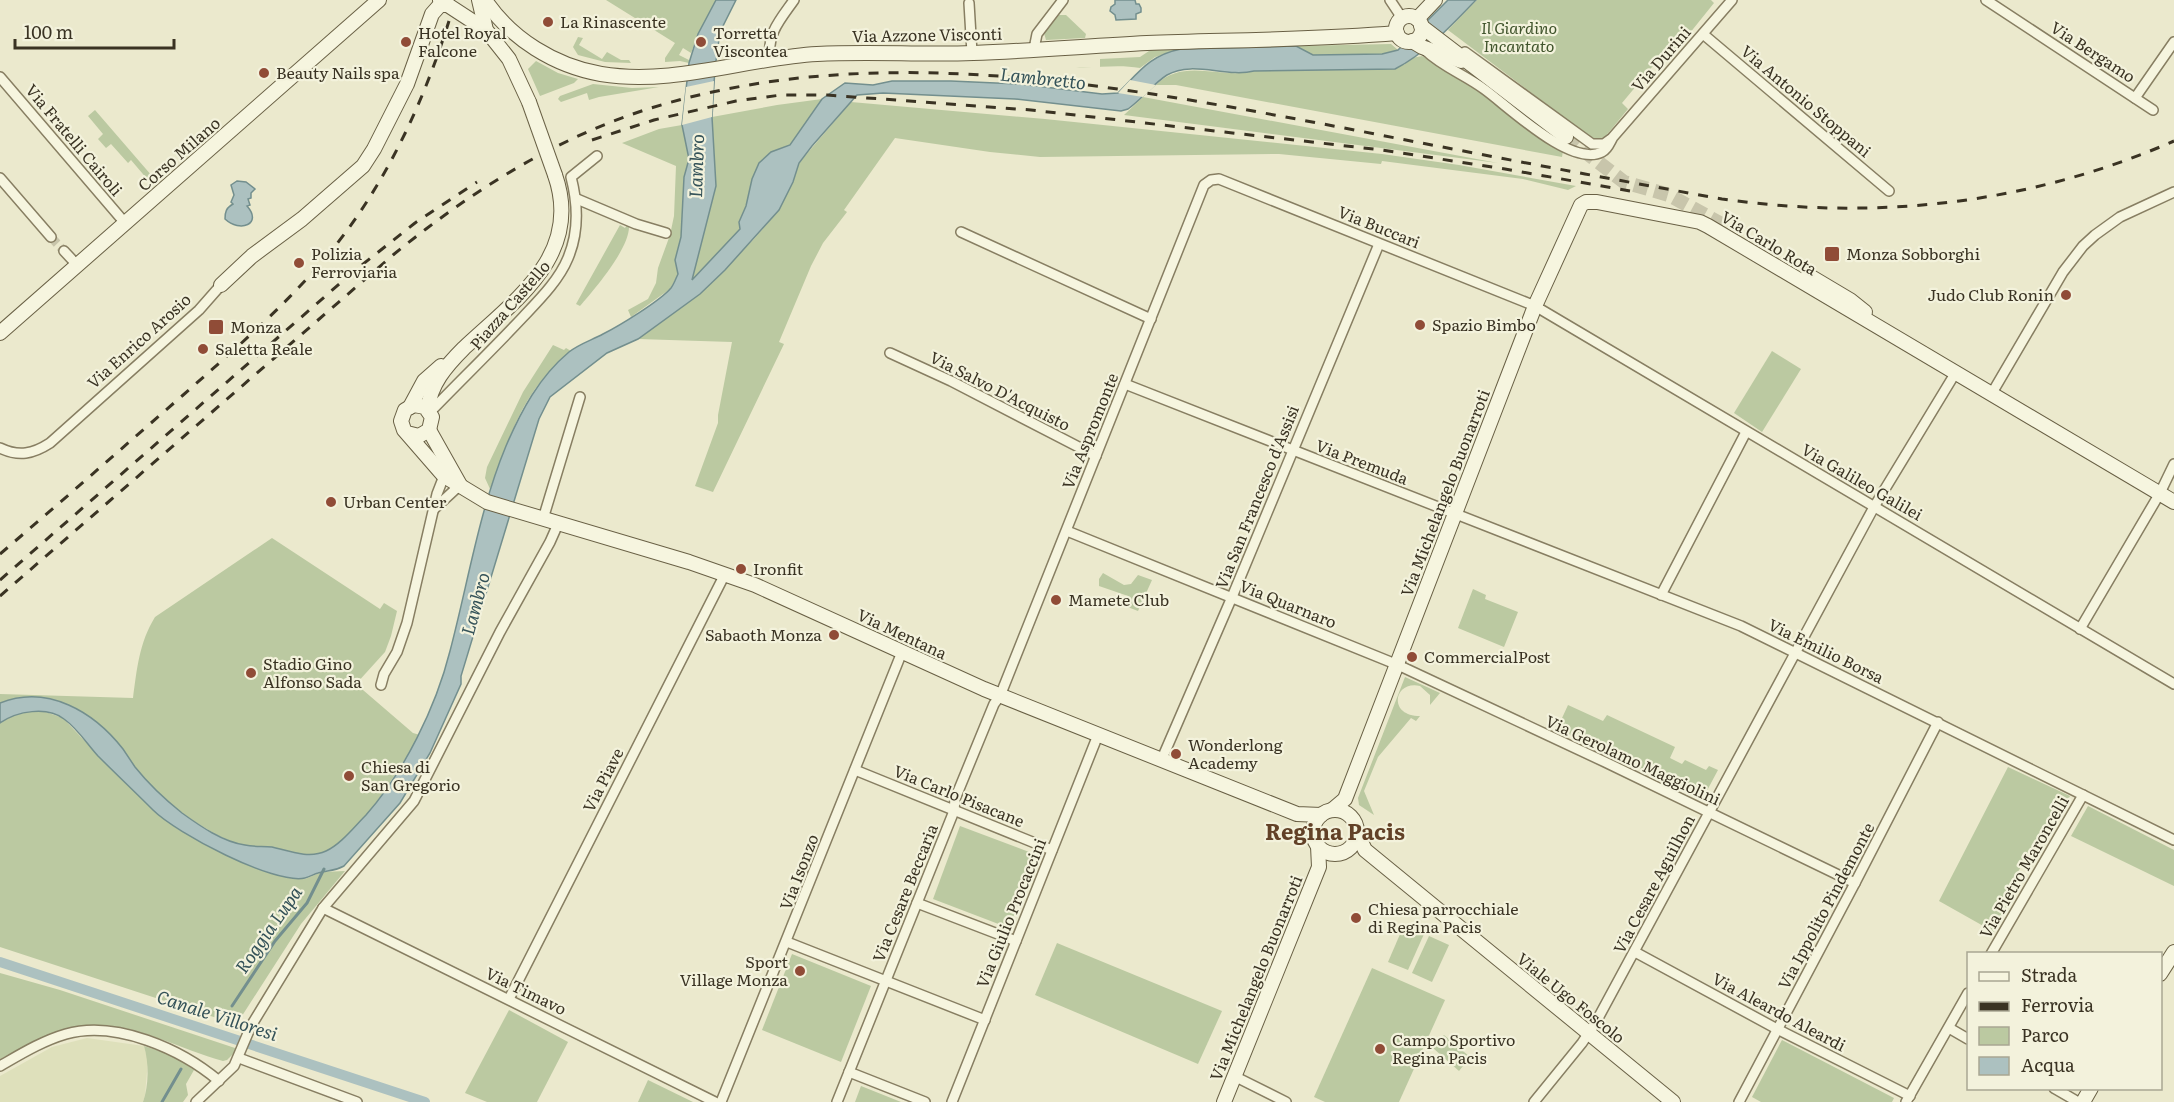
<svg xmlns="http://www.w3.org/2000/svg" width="2174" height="1102" font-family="Literata,serif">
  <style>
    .farmland { fill: #dee0bb }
    .green { fill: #bbc9a1 }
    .water { fill: #acc1c0; stroke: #738f8e; stroke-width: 1.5 }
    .pier { fill: #ebe9cd }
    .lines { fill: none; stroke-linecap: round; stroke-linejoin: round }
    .stream { stroke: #738f8e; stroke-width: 3 }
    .canal { stroke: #acc1c0; stroke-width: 10 }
    .street-tunnel { stroke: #c8c5ab; stroke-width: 9; stroke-dasharray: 9 4.5; stroke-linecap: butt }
    .secondary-tunnel { stroke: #c8c5ab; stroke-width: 14; stroke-dasharray: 14 7; stroke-linecap: butt }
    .street-casing { stroke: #877e62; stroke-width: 12 }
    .secondary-casing { stroke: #696045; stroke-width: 16 }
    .street { stroke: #f6f5df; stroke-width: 9 }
    .secondary { stroke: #f6f5df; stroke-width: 14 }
    .rail { stroke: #3a3323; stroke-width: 3; stroke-dasharray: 10 10; stroke-linecap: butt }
    .secondary-bridge-casing { stroke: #696045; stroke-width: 16; stroke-linecap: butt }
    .secondary-bridge { stroke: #f6f5df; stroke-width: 14 }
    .poi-dot { fill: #904c37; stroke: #f3f2dc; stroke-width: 2 }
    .labels { text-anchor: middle; stroke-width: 4.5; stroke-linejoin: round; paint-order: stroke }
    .poi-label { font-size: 16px; fill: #3a3323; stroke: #f3f2dc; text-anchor: start }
    .park-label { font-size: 16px; font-style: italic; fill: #40542c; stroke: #f3f2dc }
    .street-label { font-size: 16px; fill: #3a3323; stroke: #f3f2dc }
    .water-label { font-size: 18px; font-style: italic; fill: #345258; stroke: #f3f2dc }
    .district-label { font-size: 22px; font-weight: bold; fill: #624127; stroke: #f3f2dc }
  </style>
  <rect width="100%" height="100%" fill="#ebe9cd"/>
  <path class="farmland" d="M87 1038 144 1046 148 1060 145 1095 143 1102H0V1076L52 1047Z"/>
  <g class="green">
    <path d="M606 0H716L698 34 691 53 683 48 679 55 689 60V63L680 61 665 62V58L675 43Z"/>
    <path d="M1477 0H1711L1714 3 1673 54 1667 49 1622 103 1628 109 1605 137 1594 140 1448 30Z"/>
    <path d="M1059 15H1066L1086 34 1085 38 1046 40 1044 33Z"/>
    <path d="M578 37 583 38 579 45 602 59 607 52 621 60H629L631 63 605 62 578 55 573 47Z"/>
    <path d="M1391 44 1398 50 1382 54 1313 55 1296 46Z"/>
    <path d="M1152 49H1181L1155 57 1140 68C1119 64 1097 68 1076 67H1100V59L1140 57Z"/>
    <path d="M1422 56C1451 72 1480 89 1506 109 1525 124 1542 142 1563 151L1562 157 1176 85H1156C1184 57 1221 80 1254 71L1404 65 1412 58Z"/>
    <path d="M536 61 558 73 578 79 574 83 540 96 528 69Z"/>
    <path d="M593 84 632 88 659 87 599 97 589 100 587 93 561 102 558 99 560 96Z"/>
    <path d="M1143 97 1498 163 1124 115Z"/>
    <path d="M822 99 790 145 771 152 752 179 746 206 739 222 740 229 691 281 716 186 712 117 777 105Z"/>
    <path d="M851 102 1045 119 1382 154 1459 165 1576 186 1568 190 1523 179 1382 161 1381 164 1279 154 1040 157 990 152 895 138 844 210 847 212 823 243 811 266 779 342 784 344 713 492 695 486 718 423V415L732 342 638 339 700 294 754 239 779 210 793 182 799 163Z"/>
    <path d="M95 110 152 176 148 180 131 160 128 163 111 144 106 148 98 139 103 134 88 116Z"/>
    <path d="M682 125 689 159 684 177 681 237 675 260 678 274 670 289 631 317 628 310 648 299 656 283 658 268 670 235 674 216 676 166 622 143 659 129Z"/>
    <path d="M620 225 625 228 627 225 629 227C629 249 594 290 580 306L576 304Z"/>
    <path d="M553 345 564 350 566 348 571 351C556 365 542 378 531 395 513 422 502 459 490 489L485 478 487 467 523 392Z"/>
    <path d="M1772 351 1801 369 1762 432 1734 413Z"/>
    <path d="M272 538 380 609 384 603 397 611 391 636 385 652 356 684 413 733 420 735C399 768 361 835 326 851 310 859 289 851 273 848 262 846 251 847 241 845 220 838 199 825 181 812 166 800 148 783 136 768 131 762 127 755 123 749 94 712 46 684 0 703V694L133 698C137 669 139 643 155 617Z"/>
    <path d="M1103 573 1124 585 1131 584 1138 575 1152 580 1138 611 1125 606 1128 596 1099 586V579Z"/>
    <path d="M1473 589 1486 595 1485 599 1518 612 1504 647 1458 628Z"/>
    <path d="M1405 677 1440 693 1430 705V695L1420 686C1394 680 1387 716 1420 716L1416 721 1411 718 1378 757 1364 791 1374 815 1359 805 1358 798Z"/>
    <path d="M1568 705 1603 721 1607 715 1675 747 1670 758 1682 764 1685 760 1706 770 1709 766 1718 770 1703 798 1557 729Z"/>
    <path d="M43 711 63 718 98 755 155 812 179 830 240 861 269 873 305 879 322 872 345 871 301 924 240 1019 226 1021 0 947V723L17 713Z"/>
    <path d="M2008 767 2070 796 2049 833 2042 830 2000 903 2007 907 1994 932 1939 901Z"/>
    <path d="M2088 806 2174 850V886L2071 836Z"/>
    <path d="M960 826 1037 855 1009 928 933 899Z"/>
    <path d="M1404 925 1424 934 1408 970 1388 962Z"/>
    <path d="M1429 936 1449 945 1432 982 1412 973Z"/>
    <path d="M1057 943 1222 1011 1198 1064 1035 995Z"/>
    <path d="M792 954 871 986 841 1062 762 1030Z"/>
    <path d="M1372 968 1445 1000 1399 1102H1325L1314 1097Z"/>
    <path d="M0 973 60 990 238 1049 227 1060 223 1061C174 1048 123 1015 72 1028 47 1034 23 1049 0 1059Z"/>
    <path d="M509 1010 568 1042 537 1102H487L465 1093Z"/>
    <path d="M1444 1035 1470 1057 1459 1071 1433 1048Z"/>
    <path d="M1782 1040 1894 1098 1892 1102H1761L1752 1097Z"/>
    <path d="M144 1046 172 1055 194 1070 186 1084 188 1095 183 1102H143C149 1085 149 1063 144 1046Z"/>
    <path d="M648 1080 693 1102H638Z"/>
    <path d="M861 1086 901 1102H855Z"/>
  </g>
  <g class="water">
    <path d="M716 0H736L720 32 715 68 712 117 716 186 692 280 740 229 739 222 746 206 752 179 759 163 771 152 790 145 822 99 845 83 873 85 892 81H951L1020 84 1102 94 1118 93C1139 72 1150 55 1181 49L1296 46 1313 55 1382 54 1398 50 1448 0H1476C1452 25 1426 53 1395 69L1254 71C1226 78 1193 60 1167 75 1154 83 1141 100 1128 109L1121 111 1015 99 883 93 857 95 812 146 799 163 793 182 779 210 725 270 700 294 638 339 607 353 550 397 539 419 461 676V684L430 753 400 803 344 866C333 872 328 870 318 873 314 874 310 877 305 878 274 885 176 833 153 810 135 792 116 774 98 756 87 744 78 729 64 719 47 706 17 711 0 723V703C48 684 94 712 123 749 127 755 131 761 135 767 147 782 167 801 182 813 200 826 223 842 245 845 254 847 263 846 272 847 289 851 309 859 326 851 341 844 354 827 366 815 404 772 436 707 450 651 468 583 479 511 506 446 521 411 539 377 569 352 579 344 592 340 603 334 619 326 660 301 671 288 674 284 676 278 678 274L675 260 681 237 684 177 689 159 682 125 689 63 698 34Z"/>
    <path d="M1115 0H1135L1136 4H1139L1141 8V12L1136 14V19L1116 20 1115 15 1110 11 1111 7 1115 4Z"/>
    <path d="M237 181 246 182 255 189 251 193V198L248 199 250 205 247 206C263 224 240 233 225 219 225 212 226 208 233 204L231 202 234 195 231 185Z"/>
  </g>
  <g class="pier">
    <path d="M1130 80 1156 85 1143 97 1118 93Z"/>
    <path d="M714 81 712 117 682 125 686 87Z"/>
  </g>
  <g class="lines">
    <g class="stream">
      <path d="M232 1006 275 941 307 903 324 869"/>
      <path d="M162 1102 181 1069"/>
    </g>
    <path class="canal" d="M0 962 425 1102"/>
    <path class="street-tunnel" d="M51 237 64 251"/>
    <path class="secondary-tunnel" d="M1566 137 1624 182 1669 195 1725 226"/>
    <defs>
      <g id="street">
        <path d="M1390 0 1402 18"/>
        <path d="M1986 0 2153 110"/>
        <path d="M969 3 972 53"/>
        <path d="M1703 34 1889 191"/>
        <path d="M1034 49 1037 34 1063 0"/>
        <path d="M1426 51C1443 67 1465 75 1484 89 1508 106 1571 168 1602 152 1608 149 1610 142 1613 137L1732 0"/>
        <path d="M1465 52 1592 144H1604L1611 139"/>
        <path d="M770 59C767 33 780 20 794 0"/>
        <path d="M0 77 125 223"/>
        <path d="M2135 98 2174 42"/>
        <path d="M0 178 51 237"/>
        <path d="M577 199 636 224 666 233"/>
        <path d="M961 232 1151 319"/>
        <path d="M64 251 77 265"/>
        <path d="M890 353 951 381 1096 456"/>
        <path d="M1125 384 1741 626 2174 840"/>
        <path d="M1992 393 2063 272 2083 246 2095 235 2120 217 2174 192"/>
        <path d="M430 412C461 380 493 349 523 317 540 299 559 280 568 258 579 232 578 204 571 177L597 156"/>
        <path d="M0 448C19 457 33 454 50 443L199 310 221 285"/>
        <path d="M434 509 460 485"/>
        <path d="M543 519 580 397"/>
        <path d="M1067 531 1398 665 1605 762 1855 883"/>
        <path d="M1661 595 1746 432"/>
        <path d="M2080 629 2160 493 2174 464"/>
        <path d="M381 685 384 674 397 652 407 623 437 494 444 476 449 472"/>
        <path d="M1161 761 1232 597 1379 244"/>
        <path d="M855 770 1052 850"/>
        <path d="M917 903 1016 941"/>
        <path d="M323 908 715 1102"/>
        <path d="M787 942 985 1020"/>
        <path d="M1635 952 1777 1029 1910 1096"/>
        <path d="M1991 954 2083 795"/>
        <path d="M509 999 725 574"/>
        <path d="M1949 1028 1968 1039"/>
        <path d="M239 1058 357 1102"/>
        <path d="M0 1066C21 1054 42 1041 66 1034 116 1020 181 1049 219 1081"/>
        <path d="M849 1072 925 1102"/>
        <path d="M1234 1076 1286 1102"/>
        <path d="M2054 1088 2078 1102"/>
        <path d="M196 1102 234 1066 251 1026 323 908 414 801 500 632 550 542 558 524"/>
        <path d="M721 1102 902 652"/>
        <path d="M837 1102 954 811 955 799 994 704 1000 696 1204 185 1211 180 1219 179 1535 306 2174 684"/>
        <path d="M952 1102 1098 735"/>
        <path d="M1534 1102 1582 1043 1596 1022 1874 507 1956 372"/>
        <path d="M1739 1102 1855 883 1938 722"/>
        <path d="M1906 1102 1968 993"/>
      </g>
      <g id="secondary">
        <path d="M440 0 486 30"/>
        <path d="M479 0 486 30 509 59 529 102"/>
        <path d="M485 0C511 39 555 66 601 74 673 86 746 58 817 54 869 51 921 55 973 53 1031 51 1089 46 1147 43 1230 40 1314 40 1397 33"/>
        <circle cx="1409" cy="29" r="13"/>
        <path d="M1417 19 1435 0"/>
        <path d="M1421 26 1566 137"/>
        <path d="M1412 41 1422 47 1461 61"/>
        <path d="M1808 275 1850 300 1865 312"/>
        <path d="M221 285 252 256 302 219 363 166 374 149 407 84 432 14 440 5H448"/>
        <path d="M0 333 379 0"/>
        <path d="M410 407 424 381 441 366"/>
        <path d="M428 410C429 385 447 365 464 348 515 300 583 255 555 175"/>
        <path d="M429 430 460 485"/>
        <path d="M407 433 419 436 429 430 432 417 425 407 414 405 405 410 401 421 404 430 444 476 487 502 689 562 755 585 984 689 1297 814 1321 815"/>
        <path d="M1332 810 1345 799 1535 306 1581 205 1586 202H1597L1700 222 1708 226 2174 502"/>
        <circle cx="1335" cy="832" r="22"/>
        <path d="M1357 833 1365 850 1673 1102"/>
        <path d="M2160 974 2174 952"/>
        <path d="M1224 1102 1319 867 1318 846"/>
        <path d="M2083 1102 2091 1088"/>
      </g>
    </defs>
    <use href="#street" class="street-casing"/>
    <use href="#secondary" class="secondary-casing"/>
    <use href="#street" class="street"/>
    <use href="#secondary" class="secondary"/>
    <g class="rail">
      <path d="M592 140 654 120 736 101 781 95H827L1031 110 1382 150 1505 169 1630 191"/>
      <path d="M0 554C61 502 121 449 182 396 244 341 308 287 356 218 398 157 427 91 449 21"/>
      <path d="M0 580 353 272 415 223 477 182"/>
      <path d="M0 596 393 255C470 192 555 138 651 108 875 39 1115 85 1339 127 1467 152 1594 176 1722 199 1877 221 2030 204 2174 141"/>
    </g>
    <defs>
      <path id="secondary-bridge" d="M529 102 555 175"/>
    </defs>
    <use href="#secondary-bridge" class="secondary-bridge-casing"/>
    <use href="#secondary-bridge" class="secondary-bridge"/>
  </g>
  <g class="poi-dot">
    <circle cx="548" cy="22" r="6"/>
    <circle cx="406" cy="42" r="6"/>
    <circle cx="701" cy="42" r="6"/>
    <circle cx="264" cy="73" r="6"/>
    <rect x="1824" y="246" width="16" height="16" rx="3"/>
    <circle cx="299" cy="263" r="6"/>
    <circle cx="2066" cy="295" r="6"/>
    <circle cx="1420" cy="325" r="6"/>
    <rect x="208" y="319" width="16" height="16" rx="3"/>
    <circle cx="203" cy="349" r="6"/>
    <circle cx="331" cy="502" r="6"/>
    <circle cx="741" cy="569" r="6"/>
    <circle cx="1056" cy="600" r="6"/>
    <circle cx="834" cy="635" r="6"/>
    <circle cx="1412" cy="657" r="6"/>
    <circle cx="251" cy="673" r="6"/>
    <circle cx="1176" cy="754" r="6"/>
    <circle cx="349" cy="776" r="6"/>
    <circle cx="1356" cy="918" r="6"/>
    <circle cx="800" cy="971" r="6"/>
    <circle cx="1380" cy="1049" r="6"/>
  </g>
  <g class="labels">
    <g class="poi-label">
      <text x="560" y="28">La Rinascente</text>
      <text x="418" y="39">Hotel Royal<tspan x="418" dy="18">Falcone</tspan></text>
      <text x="713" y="39">Torretta<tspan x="713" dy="18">Viscontea</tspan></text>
      <text x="276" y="79">Beauty Nails spa</text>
      <text x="311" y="260">Polizia<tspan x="311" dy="18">Ferroviaria</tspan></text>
      <text x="1846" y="260">Monza Sobborghi</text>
      <text x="2054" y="301" text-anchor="end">Judo Club Ronin</text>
      <text x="1432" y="331">Spazio Bimbo</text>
      <text x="230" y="333">Monza</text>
      <text x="215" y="355">Saletta Reale</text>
      <text x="343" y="508">Urban Center</text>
      <text x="753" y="575">Ironfit</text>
      <text x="1068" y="606">Mamete Club</text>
      <text x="822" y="641" text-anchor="end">Sabaoth Monza</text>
      <text x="1424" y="663">CommercialPost</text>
      <text x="263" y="670">Stadio Gino<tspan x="263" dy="18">Alfonso Sada</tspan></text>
      <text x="1188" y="751">Wonderlong<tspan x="1188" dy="18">Academy</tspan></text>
      <text x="361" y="773">Chiesa di<tspan x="361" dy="18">San Gregorio</tspan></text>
      <text x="1368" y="915">Chiesa parrocchiale<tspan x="1368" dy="18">di Regina Pacis</tspan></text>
      <text x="788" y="968" text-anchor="end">Sport<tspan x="788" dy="18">Village Monza</tspan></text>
      <text x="1392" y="1046">Campo Sportivo<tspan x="1392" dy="18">Regina Pacis</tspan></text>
    </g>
    <g class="park-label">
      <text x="1519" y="34">Il Giardino<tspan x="1519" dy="18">Incantato</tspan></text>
    </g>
    <g class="street-label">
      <text transform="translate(927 35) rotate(-1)" y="6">Via Azzone Visconti</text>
      <text transform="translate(2093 52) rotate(33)" y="6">Via Bergamo</text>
      <text transform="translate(1661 59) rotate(-49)" y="6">Via Durini</text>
      <text transform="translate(1806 101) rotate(40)" y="6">Via Antonio Stoppani</text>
      <text transform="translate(74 140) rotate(50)" y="6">Via Fratelli Cairoli</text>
      <text transform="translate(179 154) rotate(-41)" y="6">Corso Milano</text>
      <text transform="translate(1379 227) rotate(22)" y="6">Via Buccari</text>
      <text transform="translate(1769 243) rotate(31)" y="6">Via Carlo Rota</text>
      <text transform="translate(510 305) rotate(-49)" y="6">Piazza Castello</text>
      <text transform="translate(139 341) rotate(-42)" y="6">Via Enrico Arosio</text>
      <text transform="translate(1000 391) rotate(27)" y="6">Via Salvo D'Acquisto</text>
      <text transform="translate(1090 431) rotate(-68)" y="6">Via Aspromonte</text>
      <text transform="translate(1362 462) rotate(21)" y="6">Via Premuda</text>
      <text transform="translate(1862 482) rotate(30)" y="6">Via Galileo Galilei</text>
      <text transform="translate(1445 493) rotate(-69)" y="6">Via Michelangelo Buonarroti</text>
      <text transform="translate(1257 497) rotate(-68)" y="6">Via San Francesco d'Assisi</text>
      <text transform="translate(1288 604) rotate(22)" y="6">Via Quarnaro</text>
      <text transform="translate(902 634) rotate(25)" y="6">Via Mentana</text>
      <text transform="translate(1826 651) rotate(26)" y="6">Via Emilio Borsa</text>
      <text transform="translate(1633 760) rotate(25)" y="6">Via Gerolamo Maggiolini</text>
      <text transform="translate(603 780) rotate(-63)" y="6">Via Piave</text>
      <text transform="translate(959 796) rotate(22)" y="6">Via Carlo Pisacane</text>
      <text transform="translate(2024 867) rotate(-60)" y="6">Via Pietro Maroncelli</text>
      <text transform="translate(799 872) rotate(-69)" y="6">Via Isonzo</text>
      <text transform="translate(1654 884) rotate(-62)" y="6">Via Cesare Aguilhon</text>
      <text transform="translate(905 893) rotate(-68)" y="6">Via Cesare Beccaria</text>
      <text transform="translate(1826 906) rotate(-62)" y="6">Via Ippolito Pindemonte</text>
      <text transform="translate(1011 913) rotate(-68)" y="6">Via Giulio Procaccini</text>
      <text transform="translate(1256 978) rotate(-68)" y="6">Via Michelangelo Buonarroti</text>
      <text transform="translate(526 991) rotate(26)" y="6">Via Timavo</text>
      <text transform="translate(1571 998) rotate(39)" y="6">Viale Ugo Foscolo</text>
      <text transform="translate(1779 1012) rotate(28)" y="6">Via Aleardo Aleardi</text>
    </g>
    <g class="water-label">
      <text transform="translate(1043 79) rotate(6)" y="6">Lambretto</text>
      <text transform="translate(697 166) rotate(-88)" y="6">Lambro</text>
      <text transform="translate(476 604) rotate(-75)" y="6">Lambro</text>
      <text transform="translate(269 930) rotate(-55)" y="6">Roggia Lupa</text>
      <text transform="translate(217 1016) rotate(18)" y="6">Canale Villoresi</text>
    </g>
    <g class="district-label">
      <text x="1335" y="840">Regina Pacis</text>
    </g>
  </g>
  <rect x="1967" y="952" width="195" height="138" fill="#f3f2dc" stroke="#a9a692" stroke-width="1.5"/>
  <rect x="1979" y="972" width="30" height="9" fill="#f6f5df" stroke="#a9a692" stroke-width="1.5"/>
  <text x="2021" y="982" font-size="18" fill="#3a3323">Strada</text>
  <rect x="1979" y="1002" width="30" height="9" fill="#3a3323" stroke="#a9a692" stroke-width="1.5"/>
  <text x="2021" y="1012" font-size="18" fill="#3a3323">Ferrovia</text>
  <rect x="1979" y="1027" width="30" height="18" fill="#bbc9a1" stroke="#a9a692" stroke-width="1.5"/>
  <text x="2021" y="1042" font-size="18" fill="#3a3323">Parco</text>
  <rect x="1979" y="1057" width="30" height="18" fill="#acc1c0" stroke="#a9a692" stroke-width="1.5"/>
  <text x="2021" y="1072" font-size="18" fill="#3a3323">Acqua</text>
  <path d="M15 39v9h159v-9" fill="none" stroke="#3a3323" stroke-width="3"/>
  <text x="24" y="39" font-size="18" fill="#3a3323" stroke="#f3f2dc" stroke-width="4.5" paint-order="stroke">100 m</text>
</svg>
